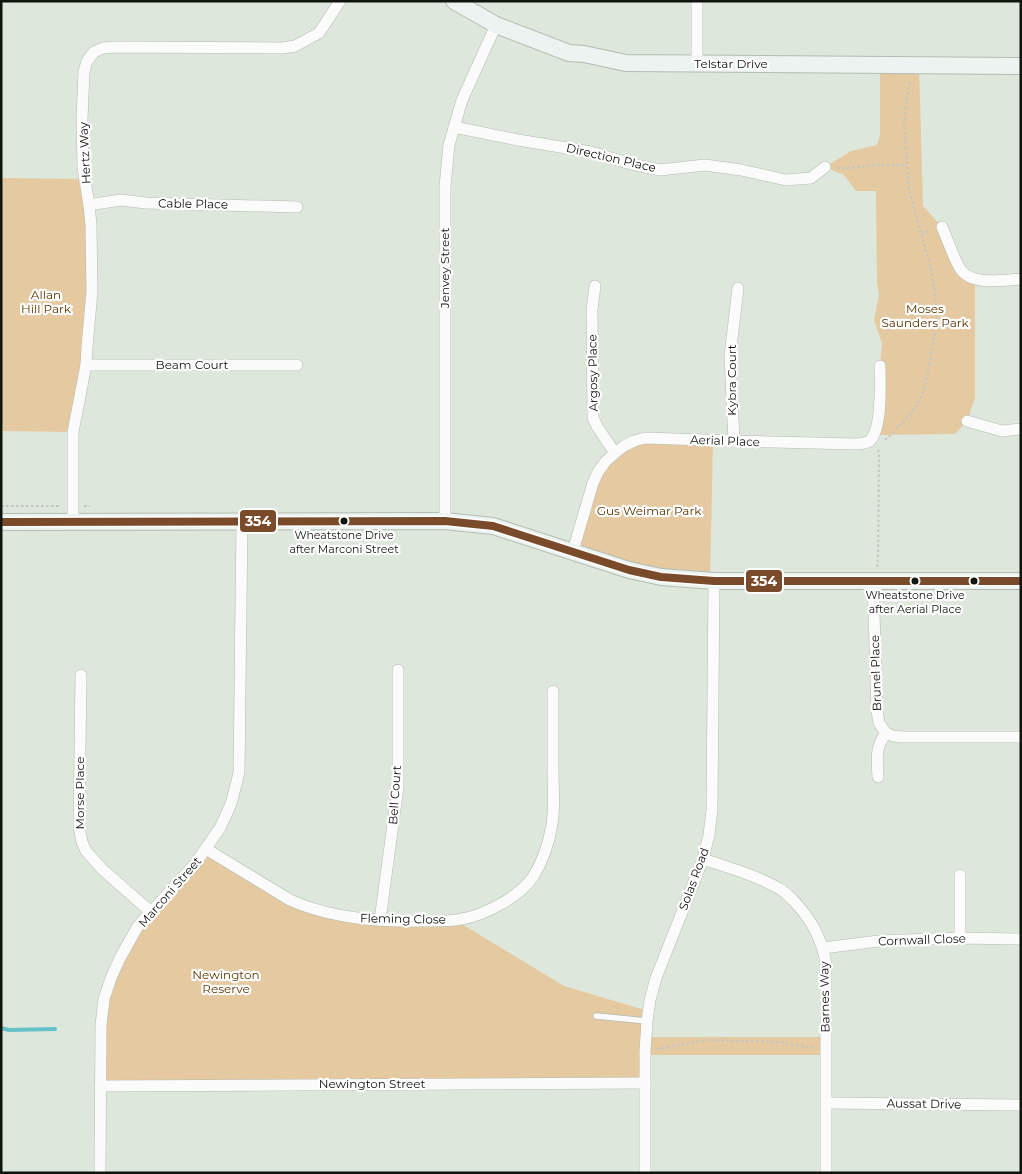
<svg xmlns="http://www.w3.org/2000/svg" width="1022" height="1174" font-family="Montserrat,sans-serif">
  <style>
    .green { fill: #e5c9a0 }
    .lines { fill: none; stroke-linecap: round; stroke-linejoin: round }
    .stream { stroke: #66c0c8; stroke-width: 4 }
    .lane-casing { stroke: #b4bcb1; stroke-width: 7 }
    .street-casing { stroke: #b4bcb1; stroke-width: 12 }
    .secondary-casing { stroke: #b4bcb1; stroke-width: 18 }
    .path { stroke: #c2c6c0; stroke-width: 2; stroke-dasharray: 2.5 2.5; stroke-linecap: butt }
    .lane { stroke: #fafbfa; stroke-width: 5.5 }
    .street { stroke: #fafbfa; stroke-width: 11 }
    .secondary { stroke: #ecf3f0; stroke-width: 16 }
    .bus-1-casing { stroke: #fff; stroke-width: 11 }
    .bus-1 { stroke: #7a4b2a; stroke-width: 8 }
    .bus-dot { fill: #0f150d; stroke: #fff; stroke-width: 2 }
    .labels { text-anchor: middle; stroke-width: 4.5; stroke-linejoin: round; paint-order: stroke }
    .bus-label { font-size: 11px; fill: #0f150d; stroke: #fff }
    .street-label { font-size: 12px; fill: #0f150d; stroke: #fff }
    .park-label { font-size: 12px; fill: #5d3600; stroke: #fff }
    .line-badge { stroke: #fff; stroke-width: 2 }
    .badge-label { font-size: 14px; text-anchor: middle; font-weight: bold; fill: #fff }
  </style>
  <rect width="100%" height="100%" fill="#dee7db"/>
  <g class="green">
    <path d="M880 65H919L923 206 942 227 960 269 975 279V398L967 421 955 434 874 435 882 343 874 320 879 295 877 283 876 191H856L844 175 825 167 851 151 877 145 880 135Z"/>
    <path d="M1 178 85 179 92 291 73 432 1 431Z"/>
    <path d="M634 441H713L710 581 573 551 598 472Z"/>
    <path d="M206 849 324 912 455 920 564 986 648 1011 646 1037H826V1055H645V1083L100 1086 101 1025 120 958Z"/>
  </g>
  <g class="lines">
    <path class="stream" d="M1 1028 9 1030 55 1029"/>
    <defs>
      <path id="lane" d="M596 1016 647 1021"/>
      <g id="street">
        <path d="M697 1V64"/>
        <path d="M454 127 518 140 591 152 631 164 660 170 705 165 741 170 786 180 811 178 825 167"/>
        <path d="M89 205 120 200 146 203 297 207"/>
        <path d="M942 227C947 238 955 262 961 270 973 286 1003 280 1021 279"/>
        <path d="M595 286 592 310 593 418 598 428 615 453"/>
        <path d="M86 365H297"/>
        <path d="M967 421 1002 431 1021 429"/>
        <path d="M734 441 730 356 738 288"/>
        <path d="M445 521V186L449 145 462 100 496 25"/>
        <path d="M73 522V432L86 365 87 347 92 291 91 225 89 205 83 168 82 119 84 72 87 61 94 52 103 48 113 47 282 48 295 46 319 33 340 1"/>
        <path d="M573 551 593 483 598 472 606 461 615 453 624 446 634 441 645 438 734 441 856 444C860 444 865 443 868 442 883 433 880 382 880 366"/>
        <path d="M873 581 877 711 879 723 886 733C875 748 877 759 878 777"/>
        <path d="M81 675 79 827 82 842 86 851 95 861 103 870 151 912"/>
        <path d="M886 733 893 736 903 737H1021"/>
        <path d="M206 849 290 900C330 918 377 922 420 921 434 921 449 922 462 919 485 915 519 897 533 877 543 861 549 843 552 824 555 807 553 788 553 771 553 744 553 717 553 691"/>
        <path d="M703 859C729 868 756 875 780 889 784 891 788 896 792 899 811 919 821 936 826 963V1173"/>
        <path d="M960 875V938"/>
        <path d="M380 920 398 787V670"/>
        <path d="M823 948 879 941 960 938 1021 939"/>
        <path d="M100 1086 645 1083"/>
        <path d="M827 1103 1021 1105"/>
        <path d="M100 1173 101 1025 104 999 111 978 120 958 138 926 195 864 220 828 231 804 239 773 242 521"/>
        <path d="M645 1173V1051L647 1021 650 1000 656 978 703 859 709 835 712 810 714 581"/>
      </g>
      <g id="secondary">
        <path d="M454 1 496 25 569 53 584 54 626 63 1021 66"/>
        <path d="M1 522 445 521 493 526 629 570 661 577 714 581H1021"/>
      </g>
    </defs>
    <use href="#lane" class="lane-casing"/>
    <use href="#street" class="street-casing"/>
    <use href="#secondary" class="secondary-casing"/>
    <g class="path">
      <path d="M837 168H850L871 165H907"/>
      <path d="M921 234 930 231"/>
      <path d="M885 440 892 434 916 407 925 388 938 316 931 269 909 190 904 124 908 92 911 80"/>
      <path d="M1 506H61"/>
      <path d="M84 506H90"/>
      <path d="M877 567 878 562 879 454 878 450"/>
      <path d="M657 1049 706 1040 778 1042 814 1048"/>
    </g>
    <use href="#lane" class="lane"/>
    <use href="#street" class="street"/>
    <use href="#secondary" class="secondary"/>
    <defs>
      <path id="bus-1" d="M1 522 445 521 493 526 629 570 661 577 714 581H1021"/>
    </defs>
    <use href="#bus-1" class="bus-1-casing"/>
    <use href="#bus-1" class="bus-1"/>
  </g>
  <g class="bus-dot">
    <circle cx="344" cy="521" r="4.5"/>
    <circle cx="915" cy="581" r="4.5"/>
    <circle cx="974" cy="581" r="4.5"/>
  </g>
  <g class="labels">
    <g class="bus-label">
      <text x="344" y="539">Wheatstone Drive<tspan x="344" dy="14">after Marconi Street</tspan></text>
      <text x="915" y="599">Wheatstone Drive<tspan x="915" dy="14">after Aerial Place</tspan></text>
    </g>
    <g class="street-label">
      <text x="731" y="68">Telstar Drive</text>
      <text transform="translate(85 153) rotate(-93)" y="4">Hertz Way</text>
      <text transform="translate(611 158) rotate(13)" y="4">Direction Place</text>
      <text transform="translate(193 204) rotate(1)" y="4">Cable Place</text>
      <text transform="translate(445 268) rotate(-90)" y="4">Jenvey Street</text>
      <text x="192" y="369">Beam Court</text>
      <text transform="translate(593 373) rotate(-91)" y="4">Argosy Place</text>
      <text transform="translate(732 380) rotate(-90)" y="4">Kybra Court</text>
      <text transform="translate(725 441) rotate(2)" y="4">Aerial Place</text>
      <text transform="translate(876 673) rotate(-92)" y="4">Brunel Place</text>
      <text transform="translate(80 793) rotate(-90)" y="4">Morse Place</text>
      <text transform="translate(395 795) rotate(-86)" y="4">Bell Court</text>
      <text transform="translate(694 879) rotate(-70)" y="4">Solas Road</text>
      <text transform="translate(170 892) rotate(-49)" y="4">Marconi Street</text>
      <text transform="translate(403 919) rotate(1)" y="4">Fleming Close</text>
      <text transform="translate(922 940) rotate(-2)" y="4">Cornwall Close</text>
      <text transform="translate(825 997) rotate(-91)" y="4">Barnes Way</text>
      <text x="372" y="1088">Newington Street</text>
      <text transform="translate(924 1104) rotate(1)" y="4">Aussat Drive</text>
    </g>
    <g class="park-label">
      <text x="46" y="299">Allan<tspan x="46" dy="14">Hill Park</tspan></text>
      <text x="925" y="313">Moses<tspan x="925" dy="14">Saunders Park</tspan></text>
      <text x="649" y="515">Gus Weimar Park</text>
      <text x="226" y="979">Newington<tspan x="226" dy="14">Reserve</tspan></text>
    </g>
  </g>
  <g class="line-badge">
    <rect x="239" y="509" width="38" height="24" rx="5" fill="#7a4b2a"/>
    <rect x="745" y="569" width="38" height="24" rx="5" fill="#7a4b2a"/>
  </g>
  <g class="badge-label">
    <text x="258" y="526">354</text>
    <text x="764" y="586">354</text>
  </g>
  <rect width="1022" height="1174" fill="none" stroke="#0f150d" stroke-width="5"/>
</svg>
